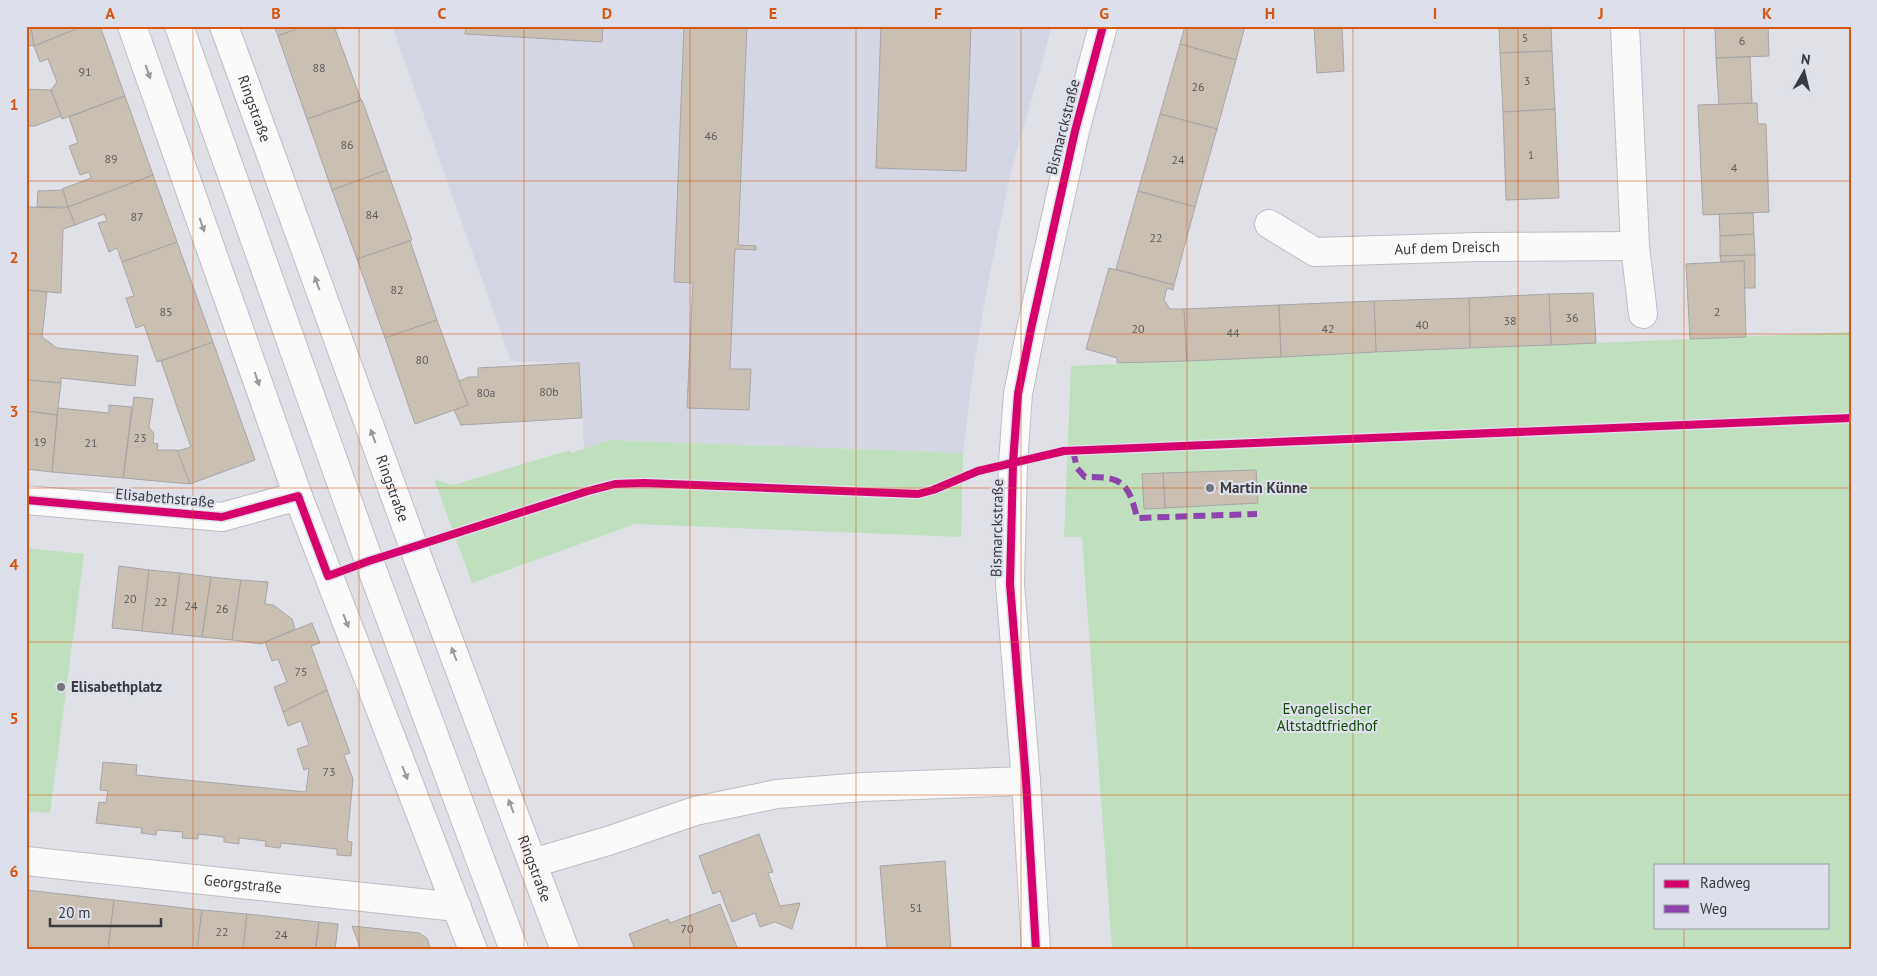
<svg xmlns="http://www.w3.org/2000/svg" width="1877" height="976" font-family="'PT Sans',sans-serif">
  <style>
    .built { fill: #d4d6e3 }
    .green { fill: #c0dfbe; fill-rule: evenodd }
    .building { fill: #c9c0b3; stroke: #a6a5a7 }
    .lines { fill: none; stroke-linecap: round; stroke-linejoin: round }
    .minor-casing { stroke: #bdbec3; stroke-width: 30 }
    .major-casing { stroke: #bdbec3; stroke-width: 30 }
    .minor { stroke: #fafafb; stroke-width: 28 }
    .major { stroke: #fafafb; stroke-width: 28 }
    .quiet { stroke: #8e44ad; stroke-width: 6; stroke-dasharray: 12 6; stroke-linecap: butt }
    .cycleway-casing { stroke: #dddfea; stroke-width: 11 }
    .cycleway { stroke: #d6006c; stroke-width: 8 }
    .oneway { fill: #9a9a9d }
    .grid { fill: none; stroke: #d75611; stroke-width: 1; stroke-opacity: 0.55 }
    .poi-dot { fill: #74757a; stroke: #dddfea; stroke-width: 2 }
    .labels { text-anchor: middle; stroke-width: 4.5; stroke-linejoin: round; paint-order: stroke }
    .number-label { font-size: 12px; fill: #5e5c5c }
    .street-label { font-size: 15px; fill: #3a3b3f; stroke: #dddfea }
    .poi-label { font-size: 15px; font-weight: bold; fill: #3a3b3f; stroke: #dddfea; text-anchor: start }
    .park-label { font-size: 15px; fill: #104d05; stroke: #dddfea }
    .neatline { fill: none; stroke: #d75611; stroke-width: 2 }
    .grid-label { font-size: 16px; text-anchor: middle; font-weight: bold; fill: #d75611 }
  </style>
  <rect width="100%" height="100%" fill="#e0e1e7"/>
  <path class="built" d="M392 26H1052L1010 176 987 288 973 371 963 453 609 440 584 449 579 363 511 361Z"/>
  <g class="green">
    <path d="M1851 332V950H1112L1082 537H1064L1071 366ZM1656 865H1828V927H1656Z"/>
    <path d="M609 440 963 453 961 537 635 524 472 583 434 479 453 485 570 450 571 453Z"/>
    <path d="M26 548 84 554 50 813 26 811Z"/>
  </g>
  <g class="building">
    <path d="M26 26H31L34 46 26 45Z"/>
    <path d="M31 26H84L34 46Z"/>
    <path d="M84 26H100L125 96 62 119 51 90 57 82 48 59 40 62 34 46Z"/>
    <path d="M274 26H305L278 36Z"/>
    <path d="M305 26H334L361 100 307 119 278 36Z"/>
    <path d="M466 26H603L602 42 465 34Z"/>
    <path d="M684 26H747L738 245 756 246V250L735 249 730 369H751L749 410 687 408 693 283 674 282Z"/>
    <path d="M881 26H971L966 171 876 168Z"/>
    <path d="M1185 26H1245L1236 60 1180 44Z"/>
    <path d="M1314 26H1342L1344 71 1317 73Z"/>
    <path d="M1499 26H1551L1552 51 1500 53Z"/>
    <path d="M1715 26H1768L1769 56 1716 58Z"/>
    <path d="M1180 44 1236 60 1217 129 1160 114Z"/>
    <path d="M1552 51 1555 109 1503 112 1500 53Z"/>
    <path d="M1750 57 1752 103 1719 105 1716 58Z"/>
    <path d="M26 89 51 90 61 116 35 126H26Z"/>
    <path d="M125 96 153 175 68 207 62 189 91 178 89 172 80 175 69 146 78 143 69 117Z"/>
    <path d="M362 100 387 170 332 190 307 119Z"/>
    <path d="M1757 103 1758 124H1766L1769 212 1703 215 1698 105Z"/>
    <path d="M1555 109 1559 198 1506 200 1503 112Z"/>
    <path d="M1160 114 1217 129 1195 207 1138 191Z"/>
    <path d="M387 170 412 240 357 259 332 190Z"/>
    <path d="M153 175 177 242 122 262 117 248 109 252 98 223 107 221 104 214 75 225 68 207Z"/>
    <path d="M63 190 68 207H37L38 191Z"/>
    <path d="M1138 191 1195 207 1174 285 1116 269Z"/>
    <path d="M27 207 65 208 68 207 75 225 63 229 61 293 26 290Z"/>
    <path d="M1753 213 1754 234 1720 236 1719 214Z"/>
    <path d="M1754 234 1755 255 1720 256V236Z"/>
    <path d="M410 241 437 320 385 338 357 259Z"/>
    <path d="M177 242 213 342 157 362 144 325 136 328 126 298 134 296 122 262Z"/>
    <path d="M1755 255V288H1744V261L1721 262 1720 256Z"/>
    <path d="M1744 261 1746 337 1690 339 1686 264Z"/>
    <path d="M1109 268 1174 285 1173 290 1167 288 1164 300 1170 309H1184L1187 361 1117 363V358L1086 349Z"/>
    <path d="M26 290 47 292 42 337 57 348 138 356 135 386 61 378V383L26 380Z"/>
    <path d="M1593 293 1596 343 1551 345 1549 294Z"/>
    <path d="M1549 294 1551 345 1470 348 1469 298Z"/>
    <path d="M1469 298 1470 348 1376 352 1374 301Z"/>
    <path d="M1374 301 1376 352 1281 357 1279 305Z"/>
    <path d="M1279 305 1281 357 1187 361 1184 309Z"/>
    <path d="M437 320 468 405 415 424 385 338Z"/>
    <path d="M213 342 255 460 190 484 177 451 191 447 161 361Z"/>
    <path d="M574 363H579L582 418 461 425 454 410 468 405 459 381 469 377H478V368Z"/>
    <path d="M28 380 61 383 57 415 26 411Z"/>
    <path d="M134 397 153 399 149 427 154 434 153 443 158 444 157 450H177L190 484 123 478Z"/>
    <path d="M109 405 132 407 123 478 52 472 58 408 109 413Z"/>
    <path d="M26 411 57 415 52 472 26 469Z"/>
    <path d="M1256 470 1258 503 1165 508 1163 473Z"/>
    <path d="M1163 473 1165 508 1144 509 1142 474Z"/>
    <path d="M119 566 149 570 142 631 112 628Z"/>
    <path d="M149 570 180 573 172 634 142 631Z"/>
    <path d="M180 573 211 577 202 637 172 634Z"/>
    <path d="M211 577 241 580 232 640 202 637Z"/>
    <path d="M241 580 268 582 265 604 273 605 292 619 295 629 261 644 232 640Z"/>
    <path d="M312 623 320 643 311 646 327 690 283 712 274 687 287 682 278 659 272 661 265 642Z"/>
    <path d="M327 690 350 753 344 755 353 779 347 841 352 842 351 856 337 855V849L281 843 280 848 265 846 266 841 239 838V844L224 842V837L198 834V839L182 838 183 832 157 830 156 835 141 833 142 828 96 823 99 802 106 803 108 791 100 790 103 762 137 765 136 775 306 792 309 768 304 770 297 749 309 745 301 721 288 726 283 712Z"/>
    <path d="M759 834 773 872 768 873 780 906 800 903 792 929 775 922 760 927 755 913 732 922 720 891 713 894 699 856Z"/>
    <path d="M945 861 951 950H887L880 866Z"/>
    <path d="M26 890 114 900 108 950H26Z"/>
    <path d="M114 900 202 910 197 950H108Z"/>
    <path d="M720 904 738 950H635L629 934 668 919 670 923Z"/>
    <path d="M202 910 247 914 243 950H197Z"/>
    <path d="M247 914 319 922 315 950H243Z"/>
    <path d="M319 922 338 924 335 950 316 948Z"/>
    <path d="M352 926 419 933 427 938 431 950H361Z"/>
  </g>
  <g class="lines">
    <defs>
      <g id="minor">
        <path d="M179 26 369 561 514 950"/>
        <path d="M1625 26 1635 246 1643 314"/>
        <path id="s1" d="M1269 224 1315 252 1478 247 1635 246"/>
        <path d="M26 500 222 517 298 496"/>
        <path id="s2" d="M26 861 457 907"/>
        <path d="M533 863 611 840 695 811 777 794 863 787 1026 781"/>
        <path d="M1036 950 1026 781 1010 584 1013 463 1018 394 1031 329 1075 131 1103 26"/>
      </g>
      <g id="major">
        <path d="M132 26 298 496 473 950"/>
        <path id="s3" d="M224 26 414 548 565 950"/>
      </g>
    </defs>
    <use href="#minor" class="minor-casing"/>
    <use href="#major" class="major-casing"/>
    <use href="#minor" class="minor"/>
    <use href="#major" class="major"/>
    <path class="quiet" d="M1073 451 1077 468 1085 477C1122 476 1129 483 1137 518L1257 514"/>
    <defs>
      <g id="cycleway">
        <path d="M26 500 222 517 298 496 328 576 369 561 588 491 615 484 644 483 918 494 933 490 978 471 1064 451 1851 418"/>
        <path d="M1036 950 1026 781 1010 584 1013 463 1018 394 1031 329 1075 131 1103 26"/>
      </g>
    </defs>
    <use href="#cycleway" class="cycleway-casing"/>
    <use href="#cycleway" class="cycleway"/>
  </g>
  <defs><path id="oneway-solid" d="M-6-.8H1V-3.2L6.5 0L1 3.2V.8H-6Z" transform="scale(1.25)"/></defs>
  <g class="oneway">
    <use href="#oneway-solid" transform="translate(148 72) rotate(71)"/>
    <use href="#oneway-solid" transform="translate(202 225) rotate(71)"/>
    <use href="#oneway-solid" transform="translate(317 283) rotate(-110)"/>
    <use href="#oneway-solid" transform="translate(257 379) rotate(71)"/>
    <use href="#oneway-solid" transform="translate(373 436) rotate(-110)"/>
    <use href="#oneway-solid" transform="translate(346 621) rotate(69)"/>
    <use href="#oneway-solid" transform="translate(454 654) rotate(-111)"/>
    <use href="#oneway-solid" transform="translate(405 773) rotate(69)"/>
    <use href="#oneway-solid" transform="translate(511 806) rotate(-111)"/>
  </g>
  <path class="grid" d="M193 26V950M359 26V950M524 26V950M690 26V950M856 26V950M1021 26V950M1187 26V950M1353 26V950M1518 26V950M1684 26V865M26 181H1851M26 334H1851M26 488H1851M26 642H1851M26 795H1851M1684 927V950"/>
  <g class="poi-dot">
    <circle cx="1210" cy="488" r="5"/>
    <circle cx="61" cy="687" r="5"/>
  </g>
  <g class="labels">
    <g class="number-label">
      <text x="1525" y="42">5</text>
      <text x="1742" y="45">6</text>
      <text x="319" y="72">88</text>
      <text x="85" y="76">91</text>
      <text x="1527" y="85">3</text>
      <text x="1198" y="91">26</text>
      <text x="711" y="140">46</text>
      <text x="347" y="149">86</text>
      <text x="1531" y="159">1</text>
      <text x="111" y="163">89</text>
      <text x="1178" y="164">24</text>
      <text x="1734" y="172">4</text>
      <text x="372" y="219">84</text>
      <text x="137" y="221">87</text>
      <text x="1156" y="242">22</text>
      <text x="397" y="294">82</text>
      <text x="166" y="316">85</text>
      <text x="1717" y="316">2</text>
      <text x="1572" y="322">36</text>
      <text x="1510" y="325">38</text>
      <text x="1422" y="329">40</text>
      <text x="1138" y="333">20</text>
      <text x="1328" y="333">42</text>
      <text x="1233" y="337">44</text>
      <text x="422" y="364">80</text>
      <text x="549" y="396">80b</text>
      <text x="486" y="397">80a</text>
      <text x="140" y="442">23</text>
      <text x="40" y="446">19</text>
      <text x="91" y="447">21</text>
      <text x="130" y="603">20</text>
      <text x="161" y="606">22</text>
      <text x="191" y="610">24</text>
      <text x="222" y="613">26</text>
      <text x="301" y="676">75</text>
      <text x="329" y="776">73</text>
      <text x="916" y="912">51</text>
      <text x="687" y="933">70</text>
      <text x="222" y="936">22</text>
      <text x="281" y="939">24</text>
    </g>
    <g class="street-label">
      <text dy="5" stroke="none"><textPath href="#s3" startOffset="88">Ringstraße</textPath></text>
      <text transform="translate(1063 127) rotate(-76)" y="5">Bismarckstraße</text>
      <text dy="5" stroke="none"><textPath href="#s1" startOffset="186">Auf dem Dreisch</textPath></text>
      <text dy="5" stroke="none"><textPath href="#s3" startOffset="492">Ringstraße</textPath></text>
      <text transform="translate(165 498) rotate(5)" y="5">Elisabethstraße</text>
      <text transform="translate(997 528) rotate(-89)" y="5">Bismarckstraße</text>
      <text dy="5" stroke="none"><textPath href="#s3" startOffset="898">Ringstraße</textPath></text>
      <text dy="5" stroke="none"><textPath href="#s2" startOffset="218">Georgstraße</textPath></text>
    </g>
    <g class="poi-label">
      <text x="1220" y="493">Martin Künne</text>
      <text x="71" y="692">Elisabethplatz</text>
    </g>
    <g class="park-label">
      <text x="1327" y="714">Evangelischer<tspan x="1327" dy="17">Altstadtfriedhof</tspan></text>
    </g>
  </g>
  <rect width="1877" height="976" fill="none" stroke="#dddfea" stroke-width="55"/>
  <rect x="1654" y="864" width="175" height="65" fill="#dddfea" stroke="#9c9da6"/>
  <rect x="1664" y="880" width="25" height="8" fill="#d6006c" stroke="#9c9da6"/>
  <text x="1700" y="888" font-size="15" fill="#3a3b3f">Radweg</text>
  <rect x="1664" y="905" width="25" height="8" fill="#8e44ad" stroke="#9c9da6"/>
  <text x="1700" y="914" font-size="15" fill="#3a3b3f">Weg</text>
  <g transform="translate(1804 72) rotate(8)" stroke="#dddfea" stroke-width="4" paint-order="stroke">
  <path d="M0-4L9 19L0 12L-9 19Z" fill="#3a3b3f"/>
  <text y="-8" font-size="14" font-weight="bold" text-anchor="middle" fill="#3a3b3f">N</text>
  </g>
  <path d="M50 918v8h111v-8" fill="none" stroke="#3a3b3f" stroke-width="2.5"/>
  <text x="58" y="918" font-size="15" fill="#3a3b3f" stroke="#dddfea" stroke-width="4" paint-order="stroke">20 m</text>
  <rect x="28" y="28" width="1822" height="920" class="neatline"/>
  <g class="grid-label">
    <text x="110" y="19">A</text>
    <text x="276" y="19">B</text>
    <text x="442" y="19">C</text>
    <text x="607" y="19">D</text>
    <text x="773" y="19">E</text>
    <text x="938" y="19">F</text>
    <text x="1104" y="19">G</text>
    <text x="1270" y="19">H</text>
    <text x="1435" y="19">I</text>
    <text x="1601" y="19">J</text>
    <text x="1767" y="19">K</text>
    <text x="14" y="110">1</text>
    <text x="14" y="263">2</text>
    <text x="14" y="417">3</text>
    <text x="14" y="570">4</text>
    <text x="14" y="724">5</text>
    <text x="14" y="877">6</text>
  </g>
</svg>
